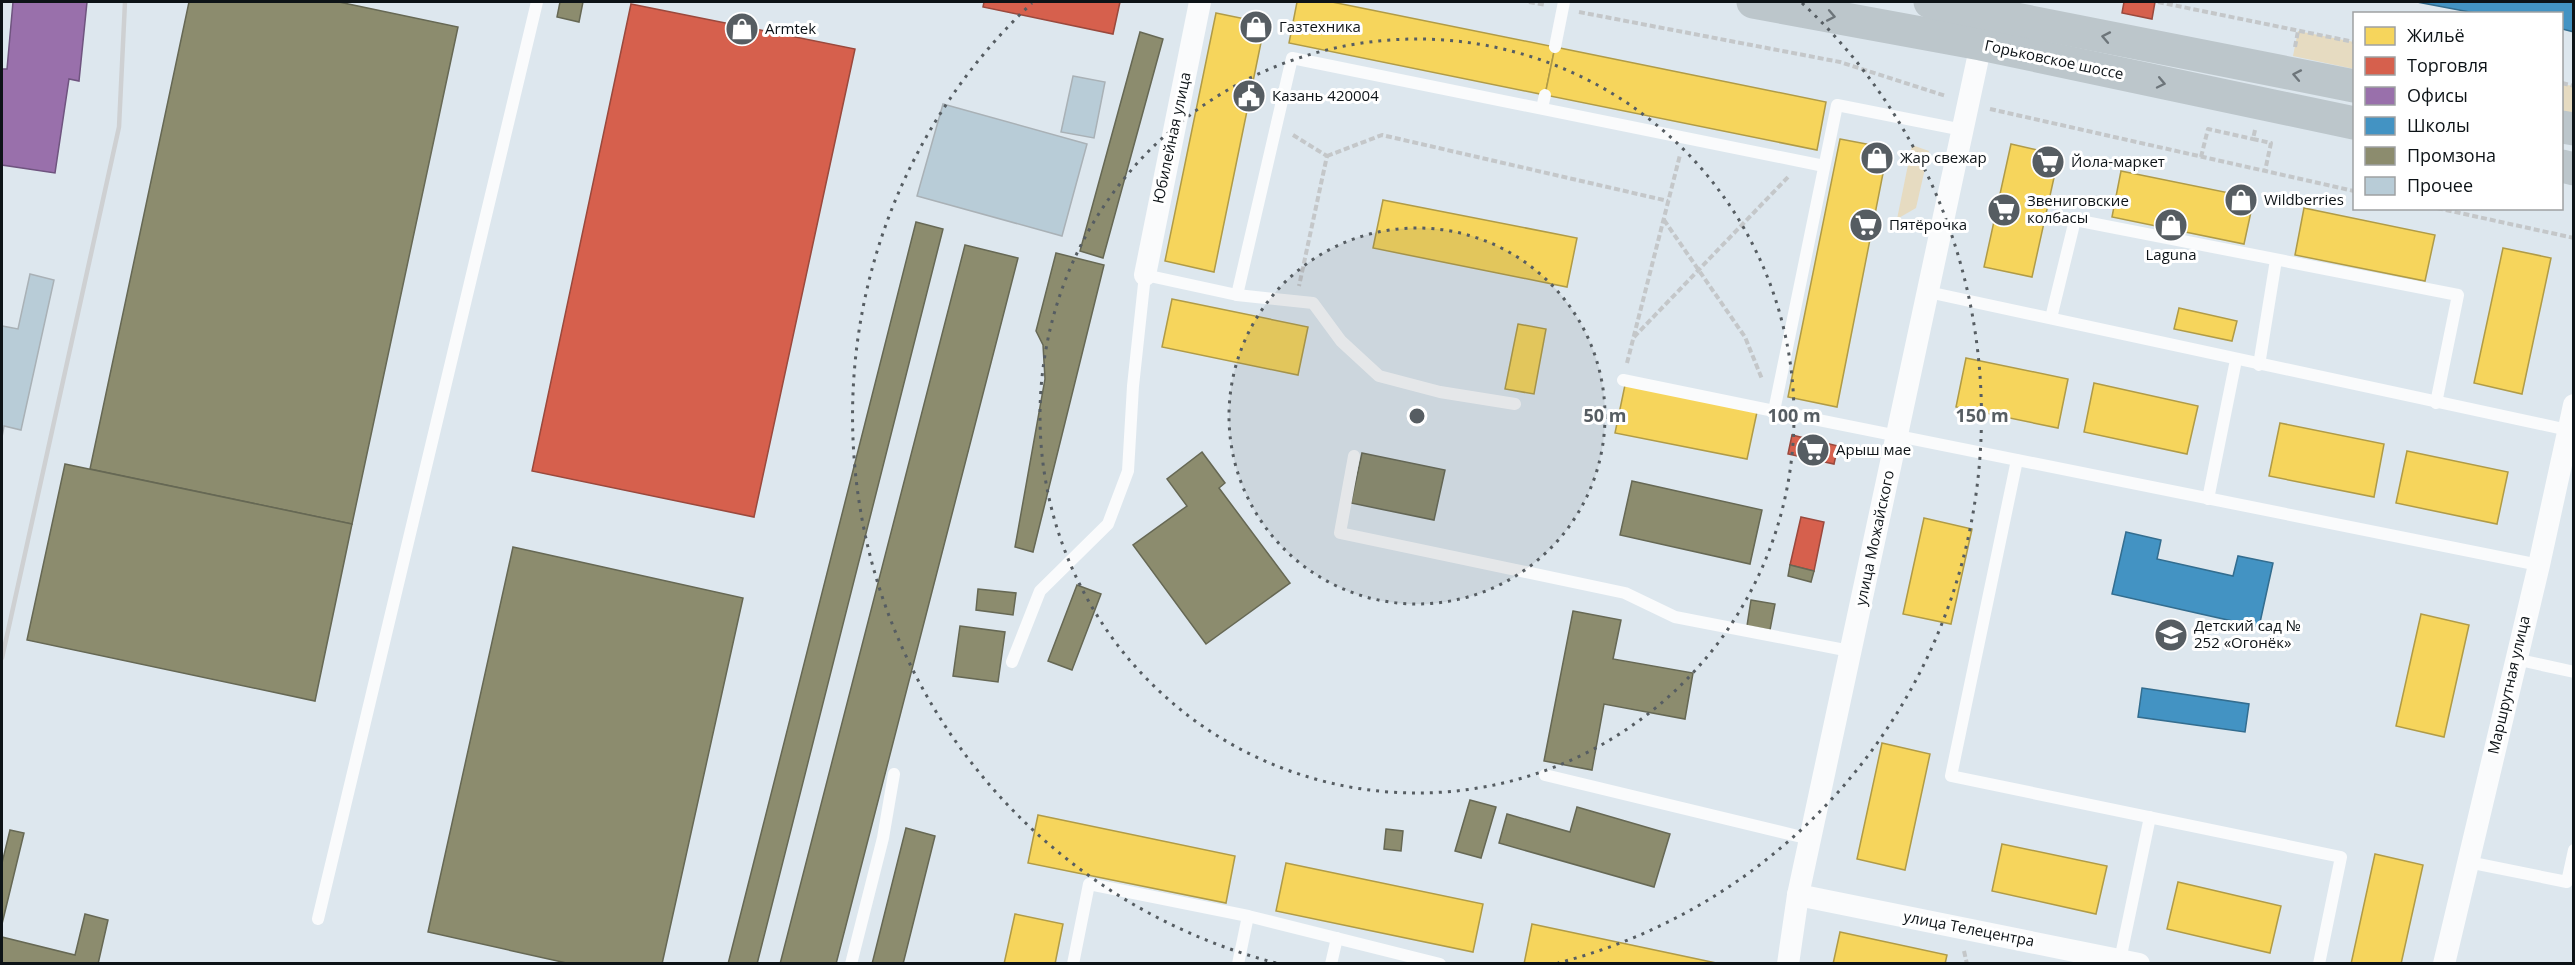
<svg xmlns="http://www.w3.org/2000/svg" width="2575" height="965" font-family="'Open Sans',sans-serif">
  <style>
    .green { fill: #e6dbc1 }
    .homes { fill: #f6d55c; stroke: #b09b47; stroke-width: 1.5 }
    .shops { fill: #d6604d; stroke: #9a493d; stroke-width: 1.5 }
    .offices { fill: #9970ab; stroke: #6f547f; stroke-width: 1.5 }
    .schools { fill: #4393c3; stroke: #336d8f; stroke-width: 1.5 }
    .industry { fill: #8c8c6e; stroke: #666854; stroke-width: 1.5 }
    .building { fill: #b8ccd7; stroke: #a9b1b6; stroke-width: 1.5 }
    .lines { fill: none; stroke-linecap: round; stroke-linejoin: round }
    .path { stroke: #c4c7c9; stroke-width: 4; stroke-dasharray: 6 3; stroke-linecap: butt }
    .lane { stroke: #fafbfc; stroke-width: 12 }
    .street { stroke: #fafbfc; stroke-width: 22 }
    .primary { stroke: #bcc6cb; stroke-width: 33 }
    .rail { stroke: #ced0d2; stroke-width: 4.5 }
    .oneway { stroke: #6d757a }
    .ring { fill: none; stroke: #565d62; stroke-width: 3; stroke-dasharray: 3 6 }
    .labels { text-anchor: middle; stroke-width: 6; stroke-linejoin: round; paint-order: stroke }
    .poi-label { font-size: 15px; fill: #0d1317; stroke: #fff; text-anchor: start }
    .street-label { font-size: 15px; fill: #0d1317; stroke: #fff }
    .centre { fill: #565d62; stroke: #fff; stroke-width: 3 }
    .ring-label { font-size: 18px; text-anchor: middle; font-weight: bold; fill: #565d62; stroke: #fff; stroke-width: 6; stroke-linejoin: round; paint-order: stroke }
  </style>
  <rect width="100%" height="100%" fill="#dde7ee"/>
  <g class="green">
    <path d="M2298 31 2354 42V69L2293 56Z"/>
    <path d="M2562 84 2573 86V114L2562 111Z"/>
    <path d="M1912 145 1929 151 1916 208 1897 219Z"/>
  </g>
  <g class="homes">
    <path d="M1297 2H1332L1555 47 1545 95 1289 43Z"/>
    <path d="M1216 13 1265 23 1214 272 1165 261Z"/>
    <path d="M1555 47 1826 102 1817 150 1545 95Z"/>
    <path d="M1840 139 1888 148 1837 407 1788 397Z"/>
    <path d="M2011 144 2059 155 2032 277 1984 267Z"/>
    <path d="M2121 171 2254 198 2244 244 2112 217Z"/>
    <path d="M1383 200 1577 238 1567 287 1373 248Z"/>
    <path d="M2304 208 2435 235 2425 281 2295 255Z"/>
    <path d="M2503 248 2551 258 2522 394 2474 383Z"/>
    <path d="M1172 299 1308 327 1298 375 1162 347Z"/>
    <path d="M2179 308 2237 321 2232 341 2174 329Z"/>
    <path d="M1518 324 1546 329 1534 394 1505 389Z"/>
    <path d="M1966 358 2068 379 2058 428 1956 407Z"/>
    <path d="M2094 383 2198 406 2187 454 2084 432Z"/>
    <path d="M1625 385 1757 412 1747 459 1615 433Z"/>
    <path d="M2280 423 2384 444 2374 497 2269 476Z"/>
    <path d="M2407 451 2508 472 2497 524 2396 503Z"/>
    <path d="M1924 518 1972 529 1951 624 1903 614Z"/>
    <path d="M2421 614 2469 625 2444 737 2396 726Z"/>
    <path d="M1882 743 1930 754 1905 870 1857 859Z"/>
    <path d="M1038 815 1235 856 1226 903 1028 863Z"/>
    <path d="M2002 844 2107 866 2096 914 1992 891Z"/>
    <path d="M2375 854 2423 865 2401 964H2351Z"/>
    <path d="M1286 863 1483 904 1473 952 1276 911Z"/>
    <path d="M2178 882 2281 906 2270 953 2167 929Z"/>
    <path d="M1015 914 1063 924 1055 964H1004Z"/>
    <path d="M1532 924 1721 964H1524Z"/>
    <path d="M1840 932 1947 955 1945 964H1833Z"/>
  </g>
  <g class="shops">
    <path d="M984 2H1120L1113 34 983 7Z"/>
    <path d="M2124 2H2155L2152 19 2122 13Z"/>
    <path d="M631 4 855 49 754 517 532 471Z"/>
    <path d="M1792 435 1838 446 1834 464 1788 454Z"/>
    <path d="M1801 517 1824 522 1814 571 1790 565Z"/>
  </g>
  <path class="offices" d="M13 2H87L79 81 69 79 55 173 2 165V69H7Z"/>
  <g class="schools">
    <path d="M2417 2H2574V32L2562 29V14H2480Z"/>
    <path d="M2126 532 2161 540 2157 559 2233 576 2238 556 2273 563 2259 627 2112 594Z"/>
    <path d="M2142 688 2249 704 2245 732 2138 717Z"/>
  </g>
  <g class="industry">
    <path d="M189 2H339L458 27 352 524 90 469Z"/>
    <path d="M560 2H583L579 22 557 17Z"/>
    <path d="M1140 32 1163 39 1103 258 1080 251Z"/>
    <path d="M916 222 943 229 757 964H728Z"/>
    <path d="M965 245 1018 258 836 964H780Z"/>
    <path d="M1056 253 1104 265 1033 552 1015 547 1045 379 1043 345 1036 331Z"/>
    <path d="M1202 452 1225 483 1219 488 1290 583 1206 644 1133 545 1187 506 1167 479Z"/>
    <path d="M1362 453 1445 470 1434 520 1351 503Z"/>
    <path d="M65 464 352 524 315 701 27 640Z"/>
    <path d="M1632 481 1762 510 1750 564 1620 535Z"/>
    <path d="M513 547 743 598 662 964H571L428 932Z"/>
    <path d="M1790 565 1814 571 1811 582 1788 576Z"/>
    <path d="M1077 585 1101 594 1072 670 1048 661Z"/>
    <path d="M978 589 1016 593 1013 615 976 610Z"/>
    <path d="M1751 600 1775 604 1770 630 1747 626Z"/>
    <path d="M1573 611 1621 620 1613 659 1693 673 1685 719 1604 704 1592 770 1544 761Z"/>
    <path d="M960 626 1005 632 998 682 953 676Z"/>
    <path d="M1470 800 1496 807 1481 858 1455 851Z"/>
    <path d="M1577 807 1670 834 1654 887 1499 843 1507 814 1570 832Z"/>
    <path d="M906 828 935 836 903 964H872Z"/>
    <path d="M1386 829 1403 831 1401 851 1384 849Z"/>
    <path d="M10 830 24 833 2 924V863Z"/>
    <path d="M85 914 108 920 98 964H2V937L75 955Z"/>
  </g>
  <g class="building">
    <path d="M1073 76 1105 82 1094 138 1061 132Z"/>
    <path d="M943 104 1087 144 1062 236 917 196Z"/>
    <path d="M30 274 54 280 21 430 4 426 2 437V326L18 329Z"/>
  </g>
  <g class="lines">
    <g class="path">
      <path d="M1529 2 1546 5"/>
      <path d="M2158 2 2354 42"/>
      <path d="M1579 12 1840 62 1946 96"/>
      <path d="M2295 47 2298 31"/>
      <path d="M2562 83 2574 86"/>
      <path d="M1990 109 2354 191"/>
      <path d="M2255 130 2253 139 2271 143 2265 171"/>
      <path d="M1293 135 1327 156 1299 286"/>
      <path d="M1327 156 1382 135 1668 201"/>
      <path d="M2201 157 2208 129 2253 139"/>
      <path d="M2437 208 2574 238"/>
      <path d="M1664 220 1745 337 1762 379"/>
      <path d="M1634 337 1789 176"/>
      <path d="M1627 363 1680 155"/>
      <path d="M1964 951 1967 964"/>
    </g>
    <g class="lane">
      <path d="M1555 47 1564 2"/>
      <path d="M1542 108 1545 95"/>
      <path d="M1963 130 1837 105 1774 411 2539 565"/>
      <path d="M1928 292 2568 430"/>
      <path d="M1237 295 1313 303 1341 341 1379 376 1440 392 1515 404"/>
      <path d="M2051 318 2075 220 2458 295 2436 403"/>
      <path d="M2259 365 2276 260"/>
      <path d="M1623 380 1774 411"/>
      <path d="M1354 456 1340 533 1625 593 1675 617 1850 651"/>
      <path d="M2017 460 1951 776 2341 857 2319 964"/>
      <path d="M2208 499 2236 360"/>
      <path d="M2515 659 2574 672"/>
      <path d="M1012 662 1040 591 1108 524 1128 471 1133 386 1145 275 1237 295 1292 58 1824 166"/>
      <path d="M1545 775 1810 839"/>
      <path d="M2468 862 2567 882 2574 850"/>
      <path d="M318 919 537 2"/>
      <path d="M2120 960 2150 817"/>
      <path d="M851 964 883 838 894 774"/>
      <path d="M1073 964 1089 884 1248 916 1440 964"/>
      <path d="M1238 964 1248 916"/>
      <path d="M1331 964 1337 938"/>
    </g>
    <g class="street">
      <path d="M1145 275 1200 2"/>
      <path d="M1798 895 2139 964"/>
      <path d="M1788 964 1798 895 1981 44"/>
      <path d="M2444 964 2539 565 2574 405"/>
    </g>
    <g class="primary">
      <path d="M1753 2 1981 44 2354 123"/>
      <path d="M1930 2 2354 86"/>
      <path d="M2562 127 2574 129"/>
      <path d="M2562 166 2574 169"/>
    </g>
    <path class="rail" d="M2 658 119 127 125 2"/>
  </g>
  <defs><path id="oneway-chevron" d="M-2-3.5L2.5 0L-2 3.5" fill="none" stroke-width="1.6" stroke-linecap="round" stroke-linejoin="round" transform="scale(1.5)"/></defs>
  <g class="oneway">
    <use href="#oneway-chevron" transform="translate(1831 16) rotate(11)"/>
    <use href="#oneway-chevron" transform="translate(2106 37) rotate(-169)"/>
    <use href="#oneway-chevron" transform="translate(2297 75) rotate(-169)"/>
    <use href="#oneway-chevron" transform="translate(2161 83) rotate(12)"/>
  </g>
  <circle cx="1417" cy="416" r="188" fill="#565d62" fill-opacity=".12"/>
  <g class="ring">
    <circle cx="1417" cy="416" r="188"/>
    <circle cx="1417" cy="416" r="377"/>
    <path d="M1276 963A565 565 0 0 1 1032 3M1802 3A565 565 0 0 1 1558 963"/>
  </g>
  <defs>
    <symbol id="shop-disc" viewBox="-11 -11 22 22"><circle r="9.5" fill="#565d62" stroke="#fff"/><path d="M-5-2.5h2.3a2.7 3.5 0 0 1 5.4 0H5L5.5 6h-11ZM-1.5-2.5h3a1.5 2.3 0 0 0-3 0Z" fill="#fff"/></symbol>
    <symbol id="civic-disc" viewBox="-11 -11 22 22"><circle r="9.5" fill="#565d62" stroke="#fff"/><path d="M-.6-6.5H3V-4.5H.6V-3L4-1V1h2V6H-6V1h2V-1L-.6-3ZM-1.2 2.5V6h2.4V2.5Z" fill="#fff"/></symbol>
    <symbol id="supermarket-disc" viewBox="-11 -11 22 22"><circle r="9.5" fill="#565d62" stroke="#fff"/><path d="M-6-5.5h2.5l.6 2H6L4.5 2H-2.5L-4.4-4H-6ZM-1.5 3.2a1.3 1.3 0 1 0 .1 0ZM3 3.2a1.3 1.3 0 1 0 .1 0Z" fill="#fff"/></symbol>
    <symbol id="school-disc" viewBox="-11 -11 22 22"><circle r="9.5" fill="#565d62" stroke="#fff"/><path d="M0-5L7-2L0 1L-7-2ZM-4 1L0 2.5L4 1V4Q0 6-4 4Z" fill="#fff"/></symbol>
  </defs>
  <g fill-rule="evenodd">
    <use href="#shop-disc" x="1237" y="8" width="38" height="38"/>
    <use href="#shop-disc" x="723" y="10" width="38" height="38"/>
    <use href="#civic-disc" x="1230" y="77" width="38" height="38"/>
    <use href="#shop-disc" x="1858" y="139" width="38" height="38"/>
    <use href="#supermarket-disc" x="2029" y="143" width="38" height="38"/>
    <use href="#shop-disc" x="2222" y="181" width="38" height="38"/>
    <use href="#supermarket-disc" x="1985" y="191" width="38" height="38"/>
    <use href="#supermarket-disc" x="1847" y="206" width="38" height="38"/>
    <use href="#shop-disc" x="2152" y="206" width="38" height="38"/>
    <use href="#supermarket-disc" x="1794" y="431" width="38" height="38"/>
    <use href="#school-disc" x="2152" y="616" width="38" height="38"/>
  </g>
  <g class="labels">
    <g class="poi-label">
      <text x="1279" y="32">Газтехника</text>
      <text x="765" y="34">Armtek</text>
      <text x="1272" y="101">Казань 420004</text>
      <text x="1900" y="163">Жар свежар</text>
      <text x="2071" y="167">Йола-маркет</text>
      <text x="2264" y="205">Wildberries</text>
      <text x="2027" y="206">Звениговские<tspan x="2027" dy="17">колбасы</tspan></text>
      <text x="1889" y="230">Пятёрочка</text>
      <text x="2171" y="260" text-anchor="middle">Laguna</text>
      <text x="1836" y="455">Арыш мае</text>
      <text x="2194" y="631">Детский сад №<tspan x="2194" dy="17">252 «Огонёк»</tspan></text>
    </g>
    <g class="street-label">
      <text transform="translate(2054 60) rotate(12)" y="5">Горьковское шоссе</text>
      <text transform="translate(1172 138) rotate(-78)" y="5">Юбилейная улица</text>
      <text transform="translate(1875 538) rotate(-78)" y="5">улица Можайского</text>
      <text transform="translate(2509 685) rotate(-77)" y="5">Маршрутная улица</text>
      <text transform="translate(1969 929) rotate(11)" y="5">улица Телецентра</text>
    </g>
  </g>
  <circle cx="1417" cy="416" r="9" class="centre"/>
  <g class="ring-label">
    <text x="1605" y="422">50 m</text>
    <text x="1794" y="422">100 m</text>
    <text x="1982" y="422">150 m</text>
  </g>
  <rect width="2575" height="965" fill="none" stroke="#0d1317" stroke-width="6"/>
  <rect x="2353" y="12" width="210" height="198" fill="#ffffff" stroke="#9ea1a2" stroke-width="1.5"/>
  <rect x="2365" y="27" width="30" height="18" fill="#f6d55c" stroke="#9ea1a2" stroke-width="1.5"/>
  <text x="2407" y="42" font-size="18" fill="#0d1317">Жильё</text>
  <rect x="2365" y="57" width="30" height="18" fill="#d6604d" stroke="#9ea1a2" stroke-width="1.5"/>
  <text x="2407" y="72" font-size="18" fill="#0d1317">Торговля</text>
  <rect x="2365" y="87" width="30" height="18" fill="#9970ab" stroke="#9ea1a2" stroke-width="1.5"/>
  <text x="2407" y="102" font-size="18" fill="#0d1317">Офисы</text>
  <rect x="2365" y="117" width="30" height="18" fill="#4393c3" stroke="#9ea1a2" stroke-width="1.5"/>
  <text x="2407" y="132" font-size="18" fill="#0d1317">Школы</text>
  <rect x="2365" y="147" width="30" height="18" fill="#8c8c6e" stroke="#9ea1a2" stroke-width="1.5"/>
  <text x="2407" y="162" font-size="18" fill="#0d1317">Промзона</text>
  <rect x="2365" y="177" width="30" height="18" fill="#b8ccd7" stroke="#9ea1a2" stroke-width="1.5"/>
  <text x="2407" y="192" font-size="18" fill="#0d1317">Прочее</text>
</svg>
